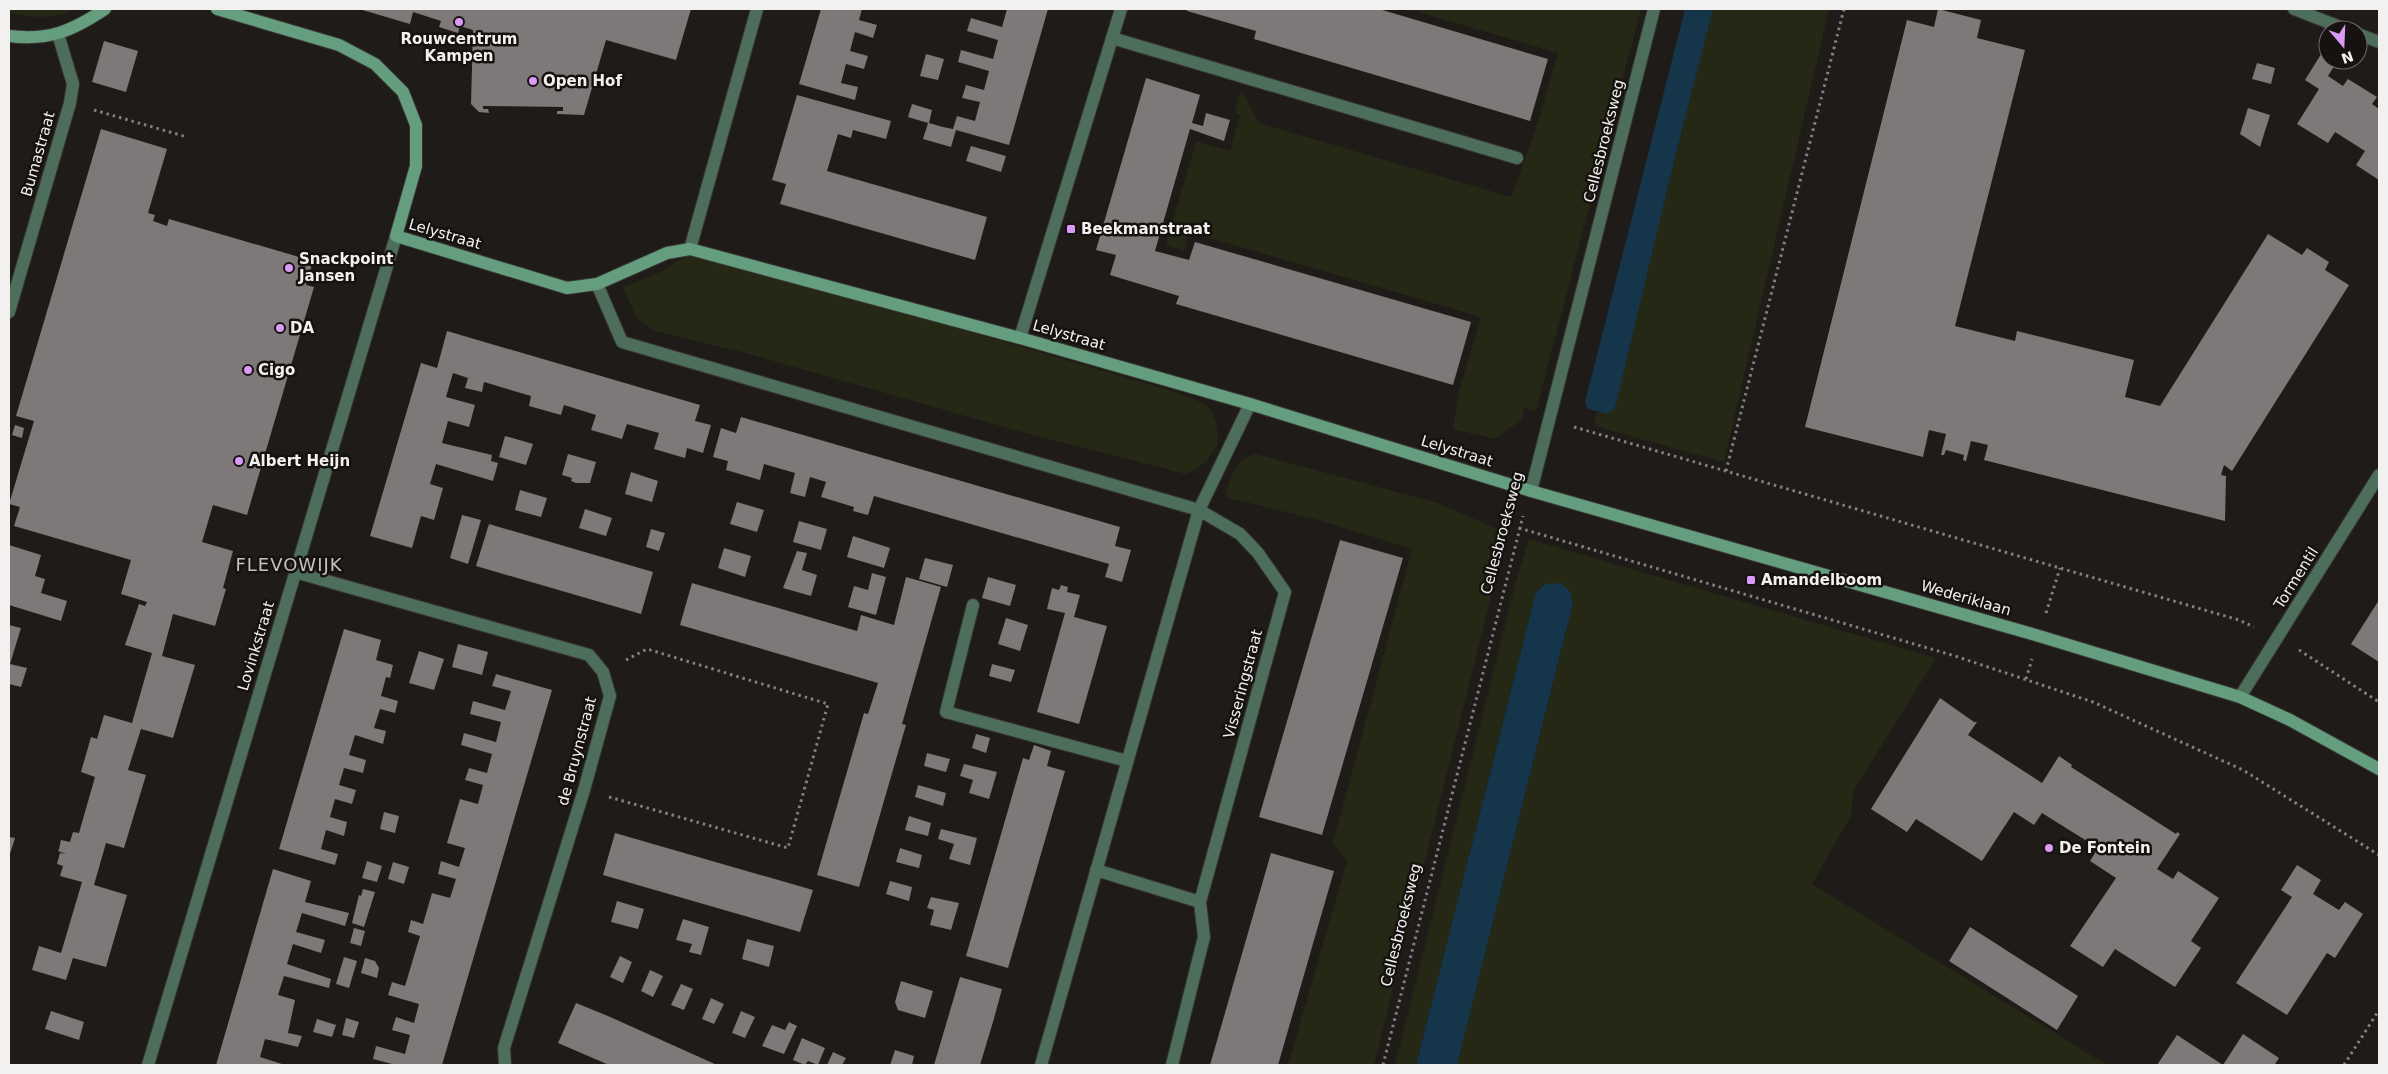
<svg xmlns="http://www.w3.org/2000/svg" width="2388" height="1074" font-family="'DejaVu Sans',sans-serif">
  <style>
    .green { fill: #242814 }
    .water { fill: #14354a }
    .building { fill: #7e7878 }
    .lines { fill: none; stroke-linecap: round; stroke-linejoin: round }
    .lane-casing { stroke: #383533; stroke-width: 14 }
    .street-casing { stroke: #383533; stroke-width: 14 }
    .secondary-casing { stroke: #383533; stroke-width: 14 }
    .path { stroke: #83807f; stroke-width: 3; stroke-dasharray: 2.5 4; stroke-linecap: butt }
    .lane { stroke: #4c6e5a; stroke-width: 12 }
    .street { stroke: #4c6e5a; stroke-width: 12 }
    .secondary { stroke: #659e7e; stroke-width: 12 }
    .poi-dot { fill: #da9af6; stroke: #151210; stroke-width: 2 }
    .labels { text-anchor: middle; stroke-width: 5; stroke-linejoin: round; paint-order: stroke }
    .poi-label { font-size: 15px; font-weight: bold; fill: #f3f1f0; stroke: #151210; text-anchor: start }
    .street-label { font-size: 15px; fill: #f3f1f0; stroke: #151210 }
    .quarter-label { font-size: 18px; letter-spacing: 1px; fill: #c6c2bf; stroke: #151210 }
  </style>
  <rect width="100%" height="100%" fill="#1e1b19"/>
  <g class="green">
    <path d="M9 9H76C53 19 32 19 9 12Z"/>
    <path d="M1408 9H1641L1536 411 1524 408 1522 420 1494 439 1453 429 1458 395 1481 317 1189 232 1184 251 1166 245 1196 141 1230 151 1240 115 1235 113 1240 92 1243 93 1259 123 1511 197 1535 131 1558 53Z"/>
    <path d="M1713 9H1829L1724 462 1594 426 1597 412 1607 414Z"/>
    <path d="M694 251 1172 391C1204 403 1218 403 1218 443 1210 459 1202 468 1185 474L1018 431 742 352 654 331 636 317 623 287 660 272Z"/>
    <path d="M1256 454 1438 503 1507 533 1374 1065H1288L1347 861 1333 843 1412 549 1318 520 1225 497C1231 477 1234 459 1256 454Z"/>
    <path d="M1529 539 1936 658 1854 790 1851 816 1812 884 2107 1065H1457L1573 603 1570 591 1546 584 1536 592 1416 1065H1395L1516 581Z"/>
  </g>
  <g class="water">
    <path d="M1685 9H1713L1674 161 1616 404 1614 409 1607 414 1588 409 1585 402Z"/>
    <path d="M1560 583 1570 591 1573 603 1457 1065H1416L1536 592 1546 584Z"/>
  </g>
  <g class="building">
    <path d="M359 9H691L676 60 606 40 584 115 557 114V111H563V107L483 106V109H488L489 113 479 112 471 104 473 30 460 26 458 33 439 27 441 21 413 12 410 24Z"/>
    <path d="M821 9H862L859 20 877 25 873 38 855 32 850 51 868 56 864 69 846 64 841 83 858 87 855 100 799 84Z"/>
    <path d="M1007 9H1048L1009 145 956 130 951 147 923 139 928 123 908 117 912 104 932 110 929 123 943 127 953 129 957 116 975 121 980 102 962 98 966 85 984 90 989 71 958 62 961 50 993 59 998 40 967 31 971 18 1002 27Z"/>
    <path d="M1188 9H1379L1548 59 1530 121 1254 39 1256 31 1187 11Z"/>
    <path d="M1938 9 1981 20 1977 38 2025 50 1955 326 2015 341 2017 331 2134 360 2125 397 2160 406 2268 234 2302 255 2307 248 2329 262 2325 270 2349 285 2232 471 2224 465 2221 475 2226 476 2225 521 1984 460 1988 445 1971 441 1966 461 1963 460 1964 455 1946 450 1944 455H1941L1946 434 1929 430 1923 457 1805 427 1907 20 1934 27Z"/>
    <path d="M104 41 138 51 126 92 92 82Z"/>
    <path d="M2323 51 2328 54V60H2338L2328 76 2343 86 2348 79 2377 97 2372 104 2379 109V180L2356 165 2365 151 2335 132 2328 143 2297 124 2319 89 2305 80Z"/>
    <path d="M926 54 944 59 938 80 920 76Z"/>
    <path d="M2257 63 2275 68 2271 84 2252 79Z"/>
    <path d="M1146 78 1200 95 1192 123 1203 126 1206 113 1230 120 1224 141 1190 129 1155 251 1189 260 1195 242 1471 322 1453 385 1176 304 1179 296 1110 275 1116 255 1096 250Z"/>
    <path d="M797 95 891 121 886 139 853 130 851 138 838 134 827 171 987 217 975 260 780 204 786 184 772 180Z"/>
    <path d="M2248 108 2270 115 2260 147 2240 134Z"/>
    <path d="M101 129 167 149 148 213 155 215 153 221 167 226 169 219 313 261 306 285 314 287 247 515 213 505 202 542 233 551 223 588 226 589 215 626 173 614 162 656 195 665 173 738 141 729 128 770 146 775 124 848 106 843 94 885 127 895 106 967 73 958 66 980 32 970 39 946 61 953 82 882 60 876 63 866 57 864 60 853 66 854 58 851 59 849 61 840 70 842 73 832 79 833 95 777 81 772 91 737 97 739 104 715 132 723 152 653 125 645 139 604 145 606 147 602 121 594 131 560 14 526 20 507 9 504 34 421 16 416Z"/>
    <path d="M971 146 1006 156 1001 172 966 161Z"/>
    <path d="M447 331 700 405 695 421 711 425 703 453 687 448 685 458 654 449 659 433 627 424 622 439 591 430 596 415 564 405 561 415 529 406 531 396 484 382 482 392 465 388 468 378 453 373 446 397 475 405 469 427 448 421 442 443 492 455 491 461 498 463 493 481 436 464 430 484 443 488 434 520 421 516 412 548 370 536 421 363 437 368Z"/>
    <path d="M741 417 1120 527 1115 546 1131 550 1122 582 1105 577 1109 564 874 496 868 515 853 511 854 507 821 497 826 482 810 477 805 497 790 493 795 473 764 464 760 480 726 470 728 461 713 457 721 428 736 433Z"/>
    <path d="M15 425 24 428 22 438 12 435Z"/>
    <path d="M505 436 533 444 526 465 499 457Z"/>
    <path d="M568 454 596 462 590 483H576L571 481 572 478 562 475Z"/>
    <path d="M631 472 658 481 652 502 625 494Z"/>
    <path d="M520 490 547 498 541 517 515 510Z"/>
    <path d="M737 502 764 510 757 532 730 524Z"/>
    <path d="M585 509 612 518 606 536 579 528Z"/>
    <path d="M462 515 481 520 468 564 450 558Z"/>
    <path d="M799 521 827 529 821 550 793 542Z"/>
    <path d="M489 524 653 572 641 614 476 566Z"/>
    <path d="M651 529 665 533 659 551 646 547Z"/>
    <path d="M853 536 890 548 884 568 847 557Z"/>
    <path d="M1340 540 1403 558 1322 835 1259 817Z"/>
    <path d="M9 545 41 555 35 576 45 579 41 593 67 601 61 621 9 605Z"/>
    <path d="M724 548 751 556 745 577 718 568Z"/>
    <path d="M797 551 807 553 802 570 817 575 811 596 783 588Z"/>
    <path d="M925 558 953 565 947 587 919 579Z"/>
    <path d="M872 573 886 577 876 615 848 607 854 586 868 590Z"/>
    <path d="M906 577 941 587 902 724 906 725 859 887 817 875 864 713 868 714 878 683 680 625 692 583 857 631 861 615 894 625Z"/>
    <path d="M988 577 1016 585 1010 606 982 598Z"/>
    <path d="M1061 585 1068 587 1067 592 1080 595 1074 617 1107 626 1079 724 1037 712 1065 613 1047 609 1052 588 1059 590Z"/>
    <path d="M2379 600V662L2351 644Z"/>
    <path d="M1006 618 1028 625 1020 651 998 644Z"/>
    <path d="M9 625 21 628 10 664 27 668 21 687 9 684Z"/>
    <path d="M344 629 381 640 376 660 393 665 390 678 386 677 381 696 398 701 395 713 380 709 374 728 386 731 383 744 355 735 349 755 366 760 363 773 344 768 339 785 356 790 352 804 335 799 330 817 347 822 344 836 326 830 321 849 338 854 335 865 279 849Z"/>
    <path d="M458 644 488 652 482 675 452 667Z"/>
    <path d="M419 651 444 659 434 690 409 683Z"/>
    <path d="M992 664 1015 670 1011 682 989 676Z"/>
    <path d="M496 674 552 690 442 1065H396L373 1059 376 1046 405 1054 410 1035 392 1030 396 1017 414 1023 419 1004 388 995 392 982 405 986 420 936 408 932 411 920 423 924 432 893 450 898 456 879 438 874 441 861 459 867 465 848 447 843 460 799 478 804 483 785 465 780 469 768 487 773 492 754 461 745 464 733 496 742 501 722 470 714 473 701 505 710 511 691 492 686Z"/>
    <path d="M1940 698 1974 722H1977L1968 735 2042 783 2059 756 2072 765 2071 767 2176 834 2177 832 2180 834 2157 869 2173 879 2178 871 2219 898 2191 941 2201 948 2175 987 2115 949 2103 967 2070 946 2116 878 2090 861 2098 848 2042 813 2034 825 2014 812 1982 861 1916 819 1907 832 1871 809Z"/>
    <path d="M976 734 990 738 986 753 972 748Z"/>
    <path d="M1034 745 1051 751 1047 766 1065 771 1008 968 966 956 1023 758 1029 760Z"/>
    <path d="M927 753 950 759 946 772 924 766Z"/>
    <path d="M964 764 997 772 989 799 969 793 973 780 960 776Z"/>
    <path d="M918 785 946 793 943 806 915 797Z"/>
    <path d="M384 812 399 816 395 833 380 829Z"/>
    <path d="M909 816 931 823 928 836 905 830Z"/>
    <path d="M941 829 977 838 970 865 949 859 954 844 938 839Z"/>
    <path d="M615 833 813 890 800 932 603 875Z"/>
    <path d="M9 837 15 838 9 857Z"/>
    <path d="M900 848 922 855 919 868 896 862Z"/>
    <path d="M1271 853 1334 871 1278 1065H1210Z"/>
    <path d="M367 861 382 866 377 882 362 878Z"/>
    <path d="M393 862 409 867 404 884 388 879Z"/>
    <path d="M2297 865 2321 880 2313 894 2339 910 2345 902 2363 914 2335 958 2327 953 2287 1015 2236 983 2292 897 2281 890Z"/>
    <path d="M273 869 311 881 305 902 349 913 345 926 302 913 296 932 325 940 321 953 293 944 287 964 331 979 329 988 284 976 278 995 295 1000 288 1033 302 1036 298 1047 265 1039 260 1057 285 1065H216Z"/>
    <path d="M890 881 912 887 909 901 886 894Z"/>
    <path d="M363 889 375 892 364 927 352 923 359 895 361 896Z"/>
    <path d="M931 897 959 903 951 930 930 925 934 910 927 908Z"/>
    <path d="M617 901 644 909 638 929 611 922Z"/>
    <path d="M683 919 709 927 701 955 689 952 692 944 676 940Z"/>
    <path d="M1970 927 2078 996 2057 1030 1949 961Z"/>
    <path d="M354 928 365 931 361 946 350 943Z"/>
    <path d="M747 939 774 946 769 967 742 959Z"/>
    <path d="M620 956 632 962 623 983 610 977Z"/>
    <path d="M344 957 357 961 349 988 336 984Z"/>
    <path d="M365 958 375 961 379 968 377 978 361 973Z"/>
    <path d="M650 970 663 976 653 997 641 991Z"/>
    <path d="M960 977 1002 989 993 1022 980 1065H934Z"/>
    <path d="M901 981 933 991 925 1018 898 1010 895 1002Z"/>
    <path d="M681 984 693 989 684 1010 671 1005Z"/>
    <path d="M711 998 724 1004 714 1024 702 1019Z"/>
    <path d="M576 1003 608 1016 717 1065H609L558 1043Z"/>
    <path d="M51 1011 84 1022 79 1040 45 1029Z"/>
    <path d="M741 1011 755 1017 745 1038 732 1033Z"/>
    <path d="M346 1018 359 1022 354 1038 342 1035Z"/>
    <path d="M317 1019 336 1025 332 1037 313 1032Z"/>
    <path d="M789 1022 797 1026 784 1054 762 1046 772 1025 785 1030Z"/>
    <path d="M2243 1034 2279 1058 2275 1064 2278 1065H2157L2177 1035 2223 1065Z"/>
    <path d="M802 1038 825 1048 818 1065 808 1061 805 1065 793 1060Z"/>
    <path d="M895 1050 914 1056 912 1065H890Z"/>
    <path d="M833 1052 846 1058 842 1065H827Z"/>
  </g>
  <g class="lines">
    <defs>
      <path id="lane" d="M973 605 946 712 1127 761"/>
      <g id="street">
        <path d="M2294 9 2348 30"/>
        <path d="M2358 34 2379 42"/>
        <path d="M1112 38 1517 158"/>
        <path d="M690 249 757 9"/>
        <path d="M597 284 622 342 1199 510 1240 534 1258 553 1285 592 1200 902 1204 937 1172 1065"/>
        <path d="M9 312 70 103 73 84 58 34"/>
        <path d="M1020 338 1121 9"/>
        <path d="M1531 491 1654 9"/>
        <path d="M295 572 589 655 603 672 610 696 584 790 504 1048 505 1065"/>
        <path d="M2240 697 2379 475"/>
        <path d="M1096 870 1200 902"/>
        <path d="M148 1065 396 236"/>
        <path d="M1041 1065 1199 510 1250 404"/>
      </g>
      <g id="secondary">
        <path d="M217 9 339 45 375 64 403 92 416 125V166L396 236 567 288 597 284 667 253 690 249 1020 338 1250 404 1531 491 2039 636 2240 697 2290 720 2379 769"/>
        <path d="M9 36C49 41 72 31 105 9"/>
      </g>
    </defs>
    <use href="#lane" class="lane-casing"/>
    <use href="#street" class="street-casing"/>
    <use href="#secondary" class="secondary-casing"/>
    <g class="path">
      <path d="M94 110 187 137"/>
      <path d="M1574 427 2239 620 2254 627"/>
      <path d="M1726 471 1844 9"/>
      <path d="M1519 528 1955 656 2093 702 2243 770 2379 855"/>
      <path d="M2046 613 2060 568"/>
      <path d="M2299 650 2379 702"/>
      <path d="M2026 679 2032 659"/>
      <path d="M609 797 788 848 828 704 647 649 624 661"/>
      <path d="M1383 1065 1523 516"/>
      <path d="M2344 1065 2379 1010"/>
    </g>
    <use href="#lane" class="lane"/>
    <use href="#street" class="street"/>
    <use href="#secondary" class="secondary"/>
  </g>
  <g class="poi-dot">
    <circle cx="459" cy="22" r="5"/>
    <circle cx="533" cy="81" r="5"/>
    <rect x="1066" y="224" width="10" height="10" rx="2.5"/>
    <circle cx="289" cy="268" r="5"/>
    <circle cx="280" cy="328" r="5"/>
    <circle cx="248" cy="370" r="5"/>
    <circle cx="239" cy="461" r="5"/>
    <rect x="1746" y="575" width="10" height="10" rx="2.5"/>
    <circle cx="2049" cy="848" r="5"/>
  </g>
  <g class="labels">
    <g class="poi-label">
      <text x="459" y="44" text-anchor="middle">Rouwcentrum<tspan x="459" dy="17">Kampen</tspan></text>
      <text x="543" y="86">Open Hof</text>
      <text x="1081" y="234">Beekmanstraat</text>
      <text x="299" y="264">Snackpoint<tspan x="299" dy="17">Jansen</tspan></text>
      <text x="290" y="333">DA</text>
      <text x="258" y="375">Cigo</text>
      <text x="249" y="466">Albert Heijn</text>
      <text x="1761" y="585">Amandelboom</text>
      <text x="2059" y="853">De Fontein</text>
    </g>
    <g class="street-label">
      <text transform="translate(1604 141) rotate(-76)" y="5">Cellesbroeksweg</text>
      <text transform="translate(38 154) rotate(-74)" y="5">Bumastraat</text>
      <text transform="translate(445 234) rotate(16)" y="5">Lelystraat</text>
      <text transform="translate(1069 335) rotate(16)" y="5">Lelystraat</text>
      <text transform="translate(1457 451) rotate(17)" y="5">Lelystraat</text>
      <text transform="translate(1502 533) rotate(-75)" y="5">Cellesbroeksweg</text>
      <text transform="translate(2296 578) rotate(-58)" y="5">Tormentil</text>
      <text transform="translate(1966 598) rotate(16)" y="5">Wederiklaan</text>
      <text transform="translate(256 646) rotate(-73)" y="5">Lovinkstraat</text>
      <text transform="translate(1243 684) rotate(-75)" y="5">Visseringstraat</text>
      <text transform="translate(577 751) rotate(-75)" y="5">de Bruynstraat</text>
      <text transform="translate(1401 925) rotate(-76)" y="5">Cellesbroeksweg</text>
    </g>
    <g class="quarter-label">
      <text x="289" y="571">FLEVOWIJK</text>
    </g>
  </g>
  <rect width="2388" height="1074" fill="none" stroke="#f3f1f0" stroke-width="20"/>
  <g transform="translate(2343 45) rotate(161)"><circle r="24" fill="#151210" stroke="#6e6b6a"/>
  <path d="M0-4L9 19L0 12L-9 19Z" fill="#da9af6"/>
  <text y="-8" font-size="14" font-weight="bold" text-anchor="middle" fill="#f3f1f0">N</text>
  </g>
</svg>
